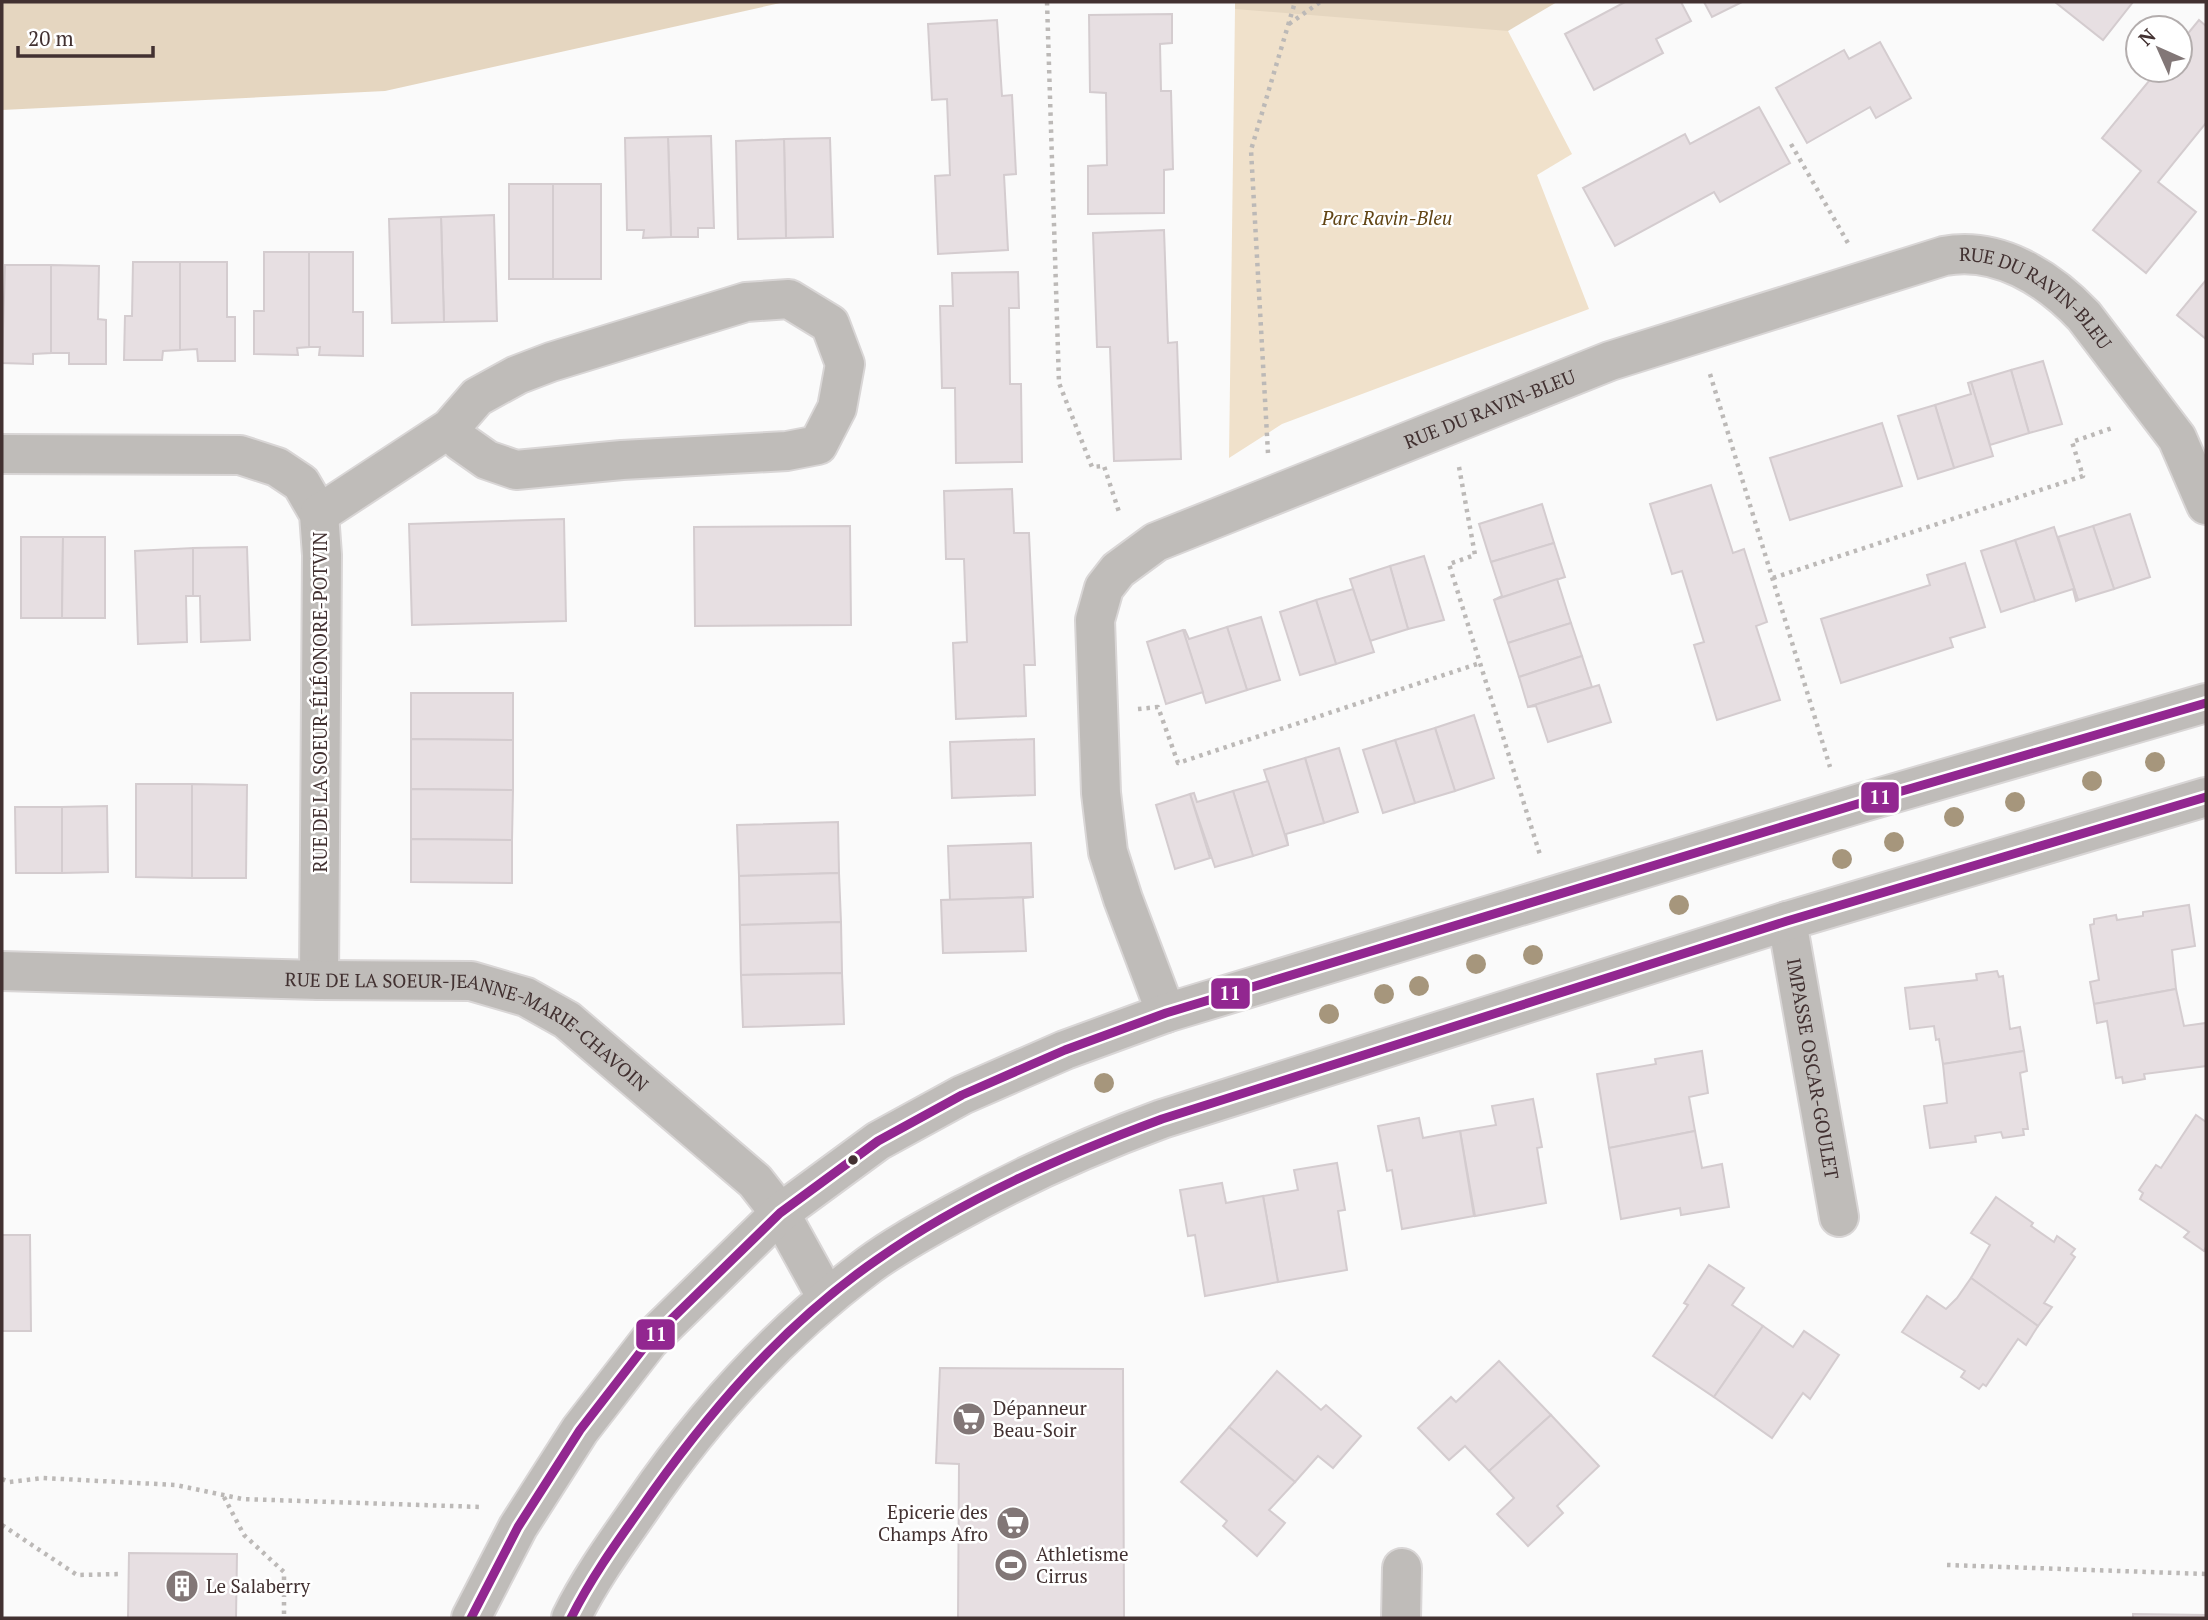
<svg xmlns="http://www.w3.org/2000/svg" width="2208" height="1620" font-family="'PT Serif',serif">
  <style>
    .green { fill: #f0e1cb }
    .forest { fill: #e5d6c0 }
    .building { fill: #e7dfe2; stroke: #d4cccf; stroke-width: 2 }
    .lines { fill: none; stroke-linecap: round; stroke-linejoin: round }
    .minor-casing { stroke: #d9d6d6; stroke-width: 42 }
    .path { stroke: #bcb9b7; stroke-width: 4.5; stroke-dasharray: 3.5 5; stroke-linecap: butt }
    .minor { stroke: #bfbcb9; stroke-width: 38 }
    .bus-1-casing { stroke: #fff; stroke-width: 14 }
    .bus-1 { stroke: #922790; stroke-width: 9 }
    .tree { fill: #a6967c }
    .bus-dot { fill: #423131; stroke: #fff; stroke-width: 2.5 }
    .labels { text-anchor: middle; stroke-width: 5; stroke-linejoin: round; paint-order: stroke }
    .park-label { font-size: 19px; font-style: italic; fill: #624515; stroke: #fff }
    .street-label { font-size: 19px; fill: #423131; stroke: #fff }
    .poi-label { font-size: 19px; fill: #423131; stroke: #fff; text-anchor: start }
    .line-badge { stroke: #fff; stroke-width: 2.5 }
    .badge-label { font-size: 19px; text-anchor: middle; font-weight: bold; fill: #fff }
  </style>
  <rect width="100%" height="100%" fill="#fafafa"/>
  <path class="green" d="M1237 2H1513L1508 31 1572 154 1537 175 1589 309 1282 424 1229 458 1235 9Z"/>
  <g class="forest">
    <path d="M2 2H785L385 91 2 110Z"/>
    <path d="M1235 2H1557L1508 31 1235 9Z"/>
  </g>
  <g class="building">
    <path d="M1625 2H1681L1691 21 1656 39 1663 53 1594 90 1565 34Z"/>
    <path d="M1704 2H1742L1712 17Z"/>
    <path d="M2055 2H2133L2103 40Z"/>
    <path d="M1172 14V43L1160 44 1161 91H1171L1173 169 1164 170V213L1088 214V166L1107 165 1106 93 1090 92 1089 15Z"/>
    <path d="M997 20 1002 96 1012 95 1016 174 1004 175 1008 250 938 254 935 176 950 175 947 99 932 100 928 24Z"/>
    <path d="M2199 20 2206 26V123L2158 182 2196 212 2146 273 2093 230 2141 171 2102 138 2158 70H2180V43Z"/>
    <path d="M1880 42 1911 98 1876 118 1870 107 1807 143 1776 88 1844 50 1849 59Z"/>
    <path d="M1759 107 1790 163 1720 202 1714 192 1615 246 1583 188 1685 134 1690 144Z"/>
    <path d="M711 136 714 228H698V237H671L668 137Z"/>
    <path d="M668 137 671 237 643 238 644 230H627L625 138Z"/>
    <path d="M830 138 833 237 786 238 784 139Z"/>
    <path d="M784 139 786 238 738 239 736 141Z"/>
    <rect x="509" y="184" width="44" height="95"/>
    <rect x="553" y="184" width="48" height="95"/>
    <path d="M494 215 497 321 444 322 441 217Z"/>
    <path d="M441 217 444 322 392 323 389 219Z"/>
    <path d="M1164 230 1168 343 1177 342 1181 459 1114 461 1110 347H1097L1093 233Z"/>
    <path d="M264 252H309V347L297 348 298 355 254 354V311H264Z"/>
    <path d="M309 252H353V312H363V356L319 355 320 347H309Z"/>
    <path d="M133 262H180V350L163 351 162 360H124L125 316H132Z"/>
    <path d="M180 262H227V317H235V361H198L197 349 180 350Z"/>
    <path d="M5 265H51V353L33 354V364L2 363Z"/>
    <path d="M51 265 99 266 98 319 106 320V364H69V353H51Z"/>
    <path d="M1018 272 1019 308H1009L1010 384H1021L1022 462 956 463 955 388H942L940 306H953L952 273Z"/>
    <path d="M2206 280V339L2177 315Z"/>
    <path d="M2043 361 2062 424 2029 433 2011 370Z"/>
    <path d="M2011 370 2029 433 1990 445 1971 382Z"/>
    <path d="M1971 382 1993 456 1954 468 1935 405 1971 394 1968 383Z"/>
    <path d="M1935 405 1954 468 1918 479 1898 416Z"/>
    <path d="M1882 423 1902 486 1790 520 1770 458Z"/>
    <path d="M1711 485 1733 553 1744 549 1767 622 1756 626 1780 700 1717 720 1694 645 1704 642 1682 571 1672 574 1650 504Z"/>
    <path d="M1012 489 1014 533H1029L1035 665H1024L1026 716 956 719 953 643 967 642 964 559H946L944 491Z"/>
    <path d="M1542 504 1554 543 1491 562 1479 524Z"/>
    <path d="M2130 514 2150 577 2114 589 2093 526Z"/>
    <path d="M564 519 566 621 412 625 409 524Z"/>
    <path d="M850 526 851 625 695 626 694 527Z"/>
    <path d="M2093 526 2114 589 2078 600 2058 537Z"/>
    <path d="M2054 527 2078 600 2076 601 2073 589 2035 601 2015 540Z"/>
    <path d="M21 537H63L62 618H21Z"/>
    <path d="M63 537H105V618H62Z"/>
    <path d="M2015 540 2035 601 2001 612 1981 551Z"/>
    <path d="M1554 543 1565 577 1494 600 1502 596 1491 562Z"/>
    <path d="M247 547 250 640 201 642 200 596H193V548Z"/>
    <path d="M193 548V596H186L187 642 138 644 135 551Z"/>
    <path d="M1424 556 1444 620 1408 629 1390 566Z"/>
    <path d="M1965 563 1985 627 1950 638 1953 647 1841 683 1821 619 1930 585 1927 575Z"/>
    <path d="M1390 566 1408 629 1370 641 1350 579Z"/>
    <path d="M1557 579 1571 623 1508 643 1494 600Z"/>
    <path d="M1353 589 1374 652 1336 664 1316 600Z"/>
    <path d="M1316 600 1336 664 1300 675 1280 612Z"/>
    <path d="M1261 617 1280 680 1247 690 1227 627Z"/>
    <path d="M1571 623 1582 656 1519 677 1508 643Z"/>
    <path d="M1227 627 1247 690 1206 703 1183 630H1185L1189 639Z"/>
    <path d="M1183 630 1203 692 1166 704 1147 642Z"/>
    <path d="M1582 656 1592 687 1528 707 1519 677Z"/>
    <path d="M1599 685 1611 722 1548 742 1536 706 1528 707Z"/>
    <path d="M411 693H513V740L411 739Z"/>
    <path d="M1474 715 1494 778 1455 791 1435 728Z"/>
    <path d="M1435 728 1455 791 1415 803 1395 740Z"/>
    <path d="M411 739 513 740V790L411 789Z"/>
    <path d="M1034 739 1035 795 952 798 950 742Z"/>
    <path d="M1395 740 1415 803 1383 813 1363 750Z"/>
    <path d="M1339 748 1358 812 1324 823 1305 758Z"/>
    <path d="M1305 758 1324 823 1286 834 1288 845 1264 770Z"/>
    <path d="M1268 781 1288 845 1253 856 1233 791Z"/>
    <path d="M136 784H192V878L136 877Z"/>
    <path d="M192 784 247 785 246 878H192Z"/>
    <path d="M411 789 513 790 512 840 411 839Z"/>
    <path d="M1233 791 1253 856 1215 867 1190 794 1194 793 1197 802Z"/>
    <path d="M1190 794 1210 858 1175 869 1156 805Z"/>
    <path d="M107 806 108 872 62 873V807Z"/>
    <path d="M15 807H62V873H16Z"/>
    <path d="M838 822 839 873 739 876 737 825Z"/>
    <path d="M411 839 512 840V883L411 882Z"/>
    <path d="M1031 843 1033 897 950 900 948 846Z"/>
    <path d="M839 873 841 922 740 925 739 876Z"/>
    <path d="M1033 897 1023 898 1026 951 943 953 941 900Z"/>
    <path d="M2189 905 2195 946 2172 950 2176 989 2094 1004 2090 982 2099 980 2090 925 2094 924V919L2116 915 2117 920 2143 916V912Z"/>
    <path d="M841 922 842 973 741 975 740 925Z"/>
    <path d="M1997 971 1999 977 2003 976 2010 1029 2020 1027 2024 1051 1943 1064 1939 1039 1936 1040 1934 1026 1910 1029 1905 988 1977 980 1976 974Z"/>
    <path d="M842 973 844 1024 743 1027 741 975Z"/>
    <path d="M2176 989 2184 1026 2206 1023V1066L2144 1074 2145 1079 2123 1083 2122 1077 2116 1078 2107 1021 2097 1023 2094 1004Z"/>
    <path d="M1702 1051 1708 1093 1689 1097 1695 1131 1609 1148 1597 1074 1656 1064 1655 1059Z"/>
    <path d="M2024 1051 2027 1071 2020 1073 2028 1129H2023L2024 1135 2003 1138 2001 1132 1975 1136 1976 1142 1930 1148 1924 1106 1947 1103 1943 1064Z"/>
    <path d="M1533 1099 1542 1147 1537 1148 1546 1203 1475 1216 1460 1131 1496 1125 1492 1106Z"/>
    <path d="M2196 1115 2206 1122V1247L2204 1251 2184 1237 2189 1232 2140 1199 2143 1193 2139 1190 2156 1165 2161 1168Z"/>
    <path d="M1419 1118 1423 1138 1460 1131 1474 1216 1402 1229 1392 1170 1387 1171 1378 1126Z"/>
    <path d="M1695 1131 1702 1168 1722 1164 1729 1207 1681 1215 1680 1208 1621 1219 1609 1148Z"/>
    <path d="M1337 1163 1345 1210 1338 1211 1347 1270 1278 1282 1263 1196 1298 1190 1294 1170Z"/>
    <path d="M1222 1183 1226 1203 1263 1196 1278 1282 1205 1296 1195 1235 1188 1236 1180 1190Z"/>
    <path d="M1996 1197 2033 1223 2031 1226 2054 1242 2057 1236 2075 1249 2071 1254 2075 1257 2044 1303 2052 1307 2038 1326 1971 1278 1990 1245 1971 1233Z"/>
    <path d="M2 1235H30L31 1331H2Z"/>
    <path d="M1709 1265 1744 1288 1732 1305 1763 1326 1714 1397 1653 1356 1688 1305 1684 1303Z"/>
    <path d="M1971 1278 2038 1326 2026 1345 2018 1339 1986 1386 1983 1384 1979 1389 1961 1377 1965 1371 1902 1332 1927 1296 1946 1309 1957 1298Z"/>
    <path d="M1763 1326 1793 1347 1804 1331 1839 1355 1810 1399 1803 1393 1772 1438 1714 1397Z"/>
    <path d="M1499 1361 1551 1415 1489 1471 1465 1446 1449 1460 1418 1428 1451 1397 1456 1402Z"/>
    <path d="M940 1368 1123 1369 1124 1618H958L959 1464 936 1463Z"/>
    <path d="M1277 1371 1321 1410 1326 1405 1361 1436 1333 1468 1318 1456 1295 1482 1229 1427Z"/>
    <path d="M1551 1415 1599 1466 1557 1506 1563 1513 1528 1546 1497 1514 1514 1498 1489 1471Z"/>
    <path d="M1229 1427 1295 1482 1269 1510 1285 1523 1257 1556 1223 1526 1227 1521 1181 1482Z"/>
    <path d="M129 1553 237 1554 236 1618H128Z"/>
    <path d="M2133 1614 2206 1615V1618H2133Z"/>
  </g>
  <g class="lines">
    <defs>
      <g id="minor">
        <path d="M2 454 240 455 277 467 301 483 319 514 322 555 319 980"/>
        <path d="M319 514 450 428 477 397 517 375 551 362 746 302 789 299 830 324 845 364 837 408 818 445 787 451 622 460 516 470 487 460 460 441 450 428"/>
        <path id="s1" d="M1787 921 1839 1217"/>
        <path id="s2" d="M2 971 319 980 471 981 526 997 567 1020 755 1181 780 1213 827 1298"/>
        <path id="s3" d="M1166 1013 1123 899 1108 852 1101 793 1095 620 1104 588 1118 570 1156 542 1610 361 1944 256C1998 246 2048 278 2084 316L2177 438 2206 505"/>
        <path d="M471 1618 518 1527 580 1430 649 1341 780 1213 878 1141 962 1095 1065 1050 1166 1013 1864 802 2206 703"/>
        <path d="M571 1618C590 1579 617 1542 642 1506 704 1415 781 1331 869 1265 896 1245 926 1229 955 1213 1022 1176 1091 1145 1162 1119L1787 921 2206 797"/>
        <path d="M1401 1618 1402 1568"/>
      </g>
    </defs>
    <use href="#minor" class="minor-casing"/>
    <g class="path">
      <path d="M1047 2 1059 383 1092 467 1104 466 1120 515"/>
      <path d="M1289 24 1320 2"/>
      <path d="M1791 144 1848 243"/>
      <path d="M1710 374 1830 767"/>
      <path d="M1268 453 1251 150 1295 2"/>
      <path d="M1459 467 1475 555 1449 564 1541 858"/>
      <path d="M1773 578 2083 476 2072 442 2115 427"/>
      <path d="M1138 709 1158 707 1178 763 1480 663"/>
      <path d="M2 1479 9 1482 43 1478 176 1485 242 1499 481 1507"/>
      <path d="M224 1497 244 1535 284 1572V1618"/>
      <path d="M2 1525 77 1575 121 1574"/>
      <path d="M1947 1565 2206 1574"/>
    </g>
    <use href="#minor" class="minor"/>
    <defs>
      <g id="bus-1">
        <path d="M471 1618 518 1527 580 1430 649 1341 780 1213 878 1141 962 1095 1065 1050 1166 1013 1864 802 2206 703"/>
        <path d="M571 1618C590 1580 614 1546 639 1511 705 1416 782 1325 878 1259 963 1199 1065 1155 1162 1119L1787 921 2206 797"/>
      </g>
    </defs>
    <use href="#bus-1" class="bus-1-casing"/>
    <use href="#bus-1" class="bus-1"/>
  </g>
  <g class="tree">
    <circle cx="2155" cy="762" r="10"/>
    <circle cx="2092" cy="781" r="10"/>
    <circle cx="2015" cy="802" r="10"/>
    <circle cx="1954" cy="817" r="10"/>
    <circle cx="1894" cy="842" r="10"/>
    <circle cx="1842" cy="859" r="10"/>
    <circle cx="1679" cy="905" r="10"/>
    <circle cx="1533" cy="955" r="10"/>
    <circle cx="1476" cy="964" r="10"/>
    <circle cx="1419" cy="986" r="10"/>
    <circle cx="1384" cy="994" r="10"/>
    <circle cx="1329" cy="1014" r="10"/>
    <circle cx="1104" cy="1083" r="10"/>
  </g>
  <defs>
    <symbol id="supermarket-disc" viewBox="-11 -11 22 22"><circle r="9.5" fill="#827777" stroke="#fff"/><path d="M-6-5.5h2.5l.6 2H6L4.5 2H-2.5L-4.4-4H-6ZM-1.5 3.2a1.3 1.3 0 1 0 .1 0ZM3 3.2a1.3 1.3 0 1 0 .1 0Z" fill="#fff"/></symbol>
    <symbol id="stadium-disc" viewBox="-11 -11 22 22"><circle r="9.5" fill="#827777" stroke="#fff"/><path d="M0-5a6.5 5 0 1 0 0 10a6.5 5 0 1 0 0-10ZM-3.5-1.8h7v3.6h-7Z" fill="#fff"/></symbol>
    <symbol id="building-disc" viewBox="-11 -11 22 22"><circle r="9.5" fill="#827777" stroke="#fff"/><path d="M-4-6H4V6H1V3H-1V6H-4ZM-2.5-4.3h1.7v1.8h-1.7ZM.8-4.3h1.7v1.8H.8ZM-2.5-1h1.7V.8h-1.7ZM.8-1h1.7V.8H.8Z" fill="#fff"/></symbol>
  </defs>
  <g fill-rule="evenodd">
    <use href="#supermarket-disc" x="950" y="1400" width="38" height="38"/>
    <use href="#supermarket-disc" x="994" y="1504" width="38" height="38"/>
    <use href="#stadium-disc" x="992" y="1546" width="38" height="38"/>
    <use href="#building-disc" x="163" y="1567" width="38" height="38"/>
  </g>
  <circle class="bus-dot" cx="853" cy="1160" r="6"/>
  <g class="labels">
    <g class="park-label">
      <text x="1387" y="225">Parc Ravin-Bleu</text>
    </g>
    <g class="street-label">
      <text dy="7" stroke="none"><textPath href="#s3" startOffset="1452">RUE DU RAVIN-BLEU</textPath></text>
      <text dy="7" stroke="none"><textPath href="#s3" startOffset="866">RUE DU RAVIN-BLEU</textPath></text>
      <text transform="translate(320 702) rotate(-90)" y="7">RUE DE LA SOEUR-ÉLÉONORE-POTVIN</text>
      <text dy="7" stroke="none"><textPath href="#s2" startOffset="480">RUE DE LA SOEUR-JEANNE-MARIE-CHAVOIN</textPath></text>
      <text dy="7" stroke="none"><textPath href="#s1" startOffset="150">IMPASSE OSCAR-GOULET</textPath></text>
    </g>
    <g class="poi-label">
      <text x="993" y="1415">Dépanneur<tspan x="993" dy="22">Beau-Soir</tspan></text>
      <text x="988" y="1519" text-anchor="end">Epicerie des<tspan x="988" dy="22">Champs Afro</tspan></text>
      <text x="1036" y="1561">Athletisme<tspan x="1036" dy="22">Cirrus</tspan></text>
      <text x="206" y="1593">Le Salaberry</text>
    </g>
  </g>
  <g class="line-badge">
    <rect x="1860" y="781" width="40" height="33" rx="7" fill="#922790"/>
    <rect x="1210" y="977" width="41" height="33" rx="7" fill="#922790"/>
    <rect x="635" y="1318" width="41" height="33" rx="7" fill="#922790"/>
  </g>
  <g class="badge-label">
    <text x="1880" y="804">11</text>
    <text x="1230" y="1000">11</text>
    <text x="656" y="1341">11</text>
  </g>
  <rect width="2208" height="1620" fill="none" stroke="#423131" stroke-width="7"/>
  <g transform="translate(2159 49) rotate(315)"><circle r="33" fill="#ffffff" stroke="#b3adad" stroke-width="2"/>
  <path d="M0-5L12 26L0 18L-12 26Z" fill="#827777"/>
  <text y="-10" font-size="19" font-weight="bold" text-anchor="middle" fill="#423131">N</text>
  </g>
  <path d="M18 46v10h135v-10" fill="none" stroke="#423131" stroke-width="3.5"/>
  <text x="28" y="46" font-size="21" fill="#423131" stroke="#ffffff" stroke-width="5" paint-order="stroke">20 m</text>
</svg>
